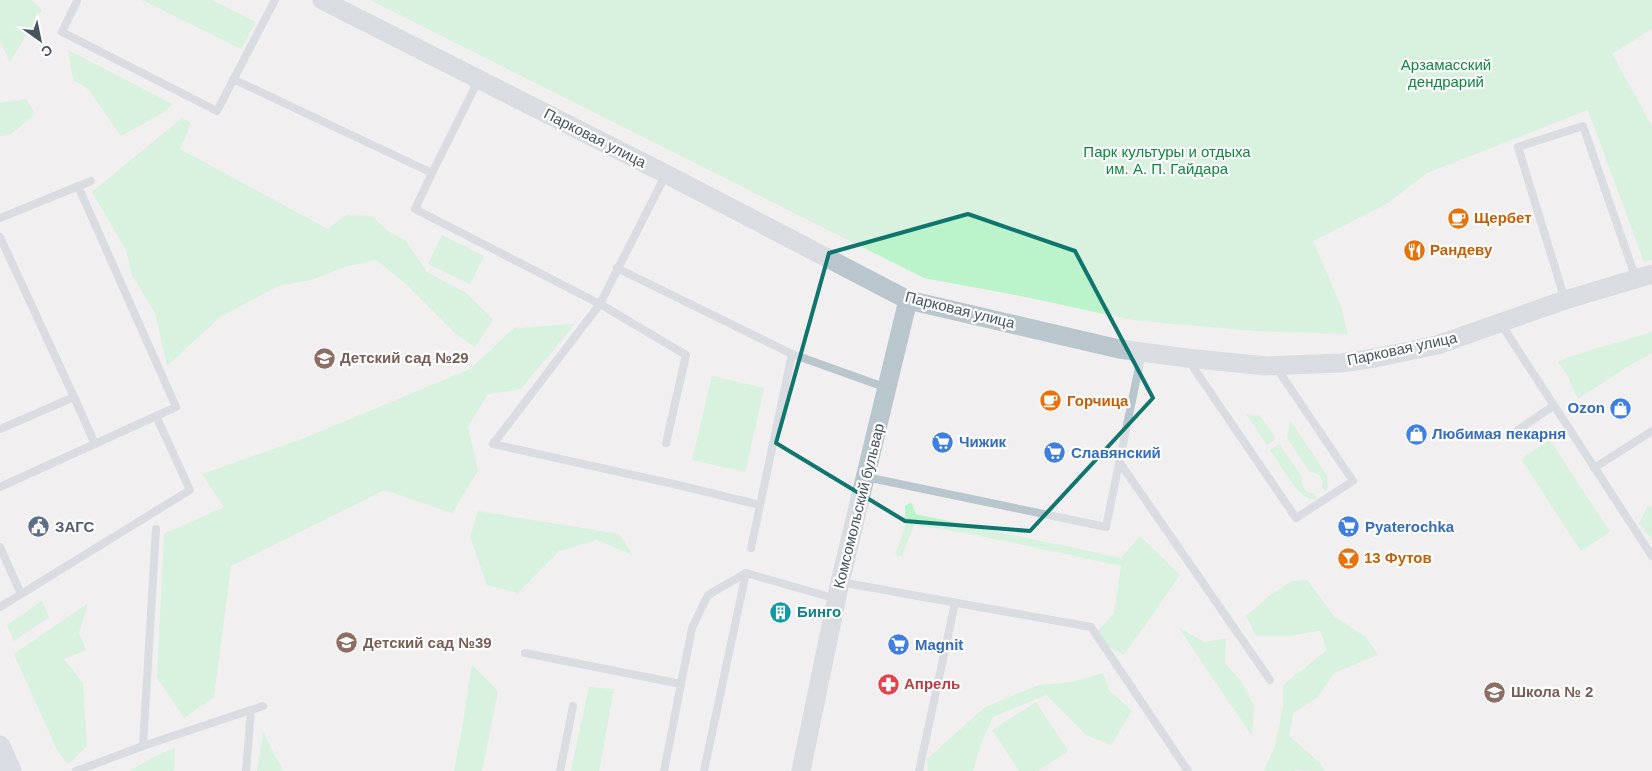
<svg xmlns="http://www.w3.org/2000/svg" width="1652" height="771" font-family="Helvetica,sans-serif">
  <style>
    .green { fill: #bbf3cb }
    .lines { fill: none; stroke-linecap: round; stroke-linejoin: round }
    .service { stroke: #bac6ce; stroke-width: 8 }
    .tertiary { stroke: #bac6ce; stroke-width: 19 }
    .secondary { stroke: #bccad5; stroke-width: 21 }
    .marked { fill: none; stroke: #0f766e; stroke-width: 4; stroke-linejoin: round }
    .labels { text-anchor: middle; stroke-width: 4.5; stroke-linejoin: round; paint-order: stroke }
    .park-label { font-size: 15px; fill: #0f873f; stroke: #fff }
    .street-label { font-size: 15px; fill: #46555f; stroke: #fff }
    .food-label { font-size: 15px; font-weight: bold; fill: #c56008; stroke: #fff; text-anchor: start }
    .education-label { font-size: 15px; font-weight: bold; fill: #785e54; stroke: #fff; text-anchor: start }
    .shop-label { font-size: 15px; font-weight: bold; fill: #366cbe; stroke: #fff; text-anchor: start }
    .service-label { font-size: 15px; font-weight: bold; fill: #4e5e75; stroke: #fff; text-anchor: start }
    .culture-label { font-size: 15px; font-weight: bold; fill: #0d838f; stroke: #fff; text-anchor: start }
    .health-label { font-size: 15px; font-weight: bold; fill: #be3a42; stroke: #fff; text-anchor: start }
  </style>
  <rect width="100%" height="100%" fill="#f2eff0"/>
  <g class="green">
    <path d="M0 0H32L42 10 10 62 0 42Z"/>
    <path d="M142 0H212L256 22 241 49Z"/>
    <path d="M370 0H1652V29L1612 54 1652 126V260L1644 262 1588 110 1427 173 1388 203 1313 241 1341 306 1348 334 1255 331 1132 320 1021 296 924 278Z"/>
    <path d="M68 50 173 104 163 113 121 136 88 89 73 80Z"/>
    <path d="M26 99 35 114 11 134 0 136V103Z"/>
    <path d="M182 118 191 123 180 149 328 229 346 215 372 216 388 231 405 240 427 272 466 293 493 319 475 347 456 334 406 284 376 260 345 267 311 280 278 286 219 318 167 366 155 313 132 275 126 250 92 192Z"/>
    <path d="M442 235 484 256 470 284 428 264Z"/>
    <path d="M575 324 521 389 488 394 468 426 478 471 452 513 385 490 231 566 214 697 184 718 157 678 164 534 224 507 202 474 302 439 470 369 514 328Z"/>
    <path d="M1652 332V353L1627 367 1578 399 1566 373 1558 362 1568 357Z"/>
    <path d="M712 376 764 388 745 472 692 460Z"/>
    <path d="M1246 414 1260 416 1276 439 1267 445Z"/>
    <path d="M1290 420 1327 476 1328 487 1325 492 1322 487C1325 479 1319 472 1310 472L1287 438Z"/>
    <path d="M1550 440 1610 532 1581 551 1521 459Z"/>
    <path d="M1279 444 1302 477C1300 485 1305 494 1314 493L1317 498C1314 499 1313 500 1310 499 1297 496 1278 461 1270 450Z"/>
    <path d="M911 502 916 514 1121 558 1140 536 1180 575 1124 655 1092 638 1114 613 1121 566 971 534 914 525 902 556 895 555 905 526V506Z"/>
    <path d="M1648 505 1652 509V539L1639 524Z"/>
    <path d="M478 511 619 534 633 555 597 540 559 551 518 593 487 585 470 537Z"/>
    <path d="M1307 580 1335 617 1366 637 1378 655 1334 673 1318 697 1293 713 1289 736 1320 763 1325 771 1295 770 1294 771H1264L1275 746 1283 706V685L1327 650 1320 631 1287 636H1256L1246 616 1269 596 1292 581Z"/>
    <path d="M42 601 49 617 14 641 7 625Z"/>
    <path d="M88 603 79 633 86 650 64 659 83 683 87 746 68 764 58 752 14 654Z"/>
    <path d="M1179 628 1205 642 1226 638 1225 663 1241 681 1254 705 1252 736Z"/>
    <path d="M472 665 498 691 482 771H454L461 735Z"/>
    <path d="M1103 673 1109 690 1132 711 1111 745 1086 735 1046 695 993 717 981 744 973 771H928L927 759 985 707 1039 685 1073 682Z"/>
    <path d="M589 687 614 689 599 771H571Z"/>
    <path d="M1036 702 1068 751 1038 771H1019L992 730Z"/>
    <path d="M263 732 283 771H257Z"/>
    <path d="M175 748 174 771H129L160 754Z"/>
  </g>
  <g class="lines">
    <g class="service">
      <path d="M77 1 62 32 217 111 275 0"/>
      <path d="M233 79 432 173 415 209 600 304 666 174"/>
      <path d="M432 173 479 79"/>
      <path d="M0 218 91 181"/>
      <path d="M0 237 74 397 0 429"/>
      <path d="M617 268 792 354 751 548"/>
      <path d="M1565 300 1518 147 1583 126 1636 279"/>
      <path d="M1501 324 1652 556"/>
      <path d="M792 354 887 388"/>
      <path d="M1189 361 1296 518 1353 481 1276 367"/>
      <path d="M74 397 95 444"/>
      <path d="M1515 432 1553 406"/>
      <path d="M666 443 686 355 600 304 493 444 678 485 760 505"/>
      <path d="M1120 463 1270 680"/>
      <path d="M1594 468 1652 431"/>
      <path d="M866 477 1106 527 1142 352"/>
      <path d="M0 487 176 407 78 186"/>
      <path d="M0 547 21 594"/>
      <path d="M840 582 1091 627 1188 771"/>
      <path d="M0 607 190 490 156 416"/>
      <path d="M525 653 681 684"/>
      <path d="M143 746 263 706"/>
      <path d="M76 771 143 746 156 529"/>
      <path d="M246 771 251 710"/>
      <path d="M560 771 573 706"/>
      <path d="M664 771 692 628 708 595 746 573 837 599"/>
      <path d="M704 771 746 573"/>
      <path d="M919 771 955 603"/>
    </g>
    <g class="tertiary">
      <path d="M322 0 666 174 908 300 1119 349 1187 358 1266 366 1341 363 1375 358 1437 345 1565 300 1652 274"/>
      <path d="M801 771 840 582 908 300"/>
    </g>
    <path class="secondary" d="M0 746 11 771"/>
  </g>
  <path d="M0 0H1652V771H0ZM968 214 1075 251 1153 398 1030 531 905 521 776 443 829 253Z" fill="#f2eff0" fill-opacity=".55" fill-rule="evenodd"/>
  <path class="marked" d="M968 214 1075 251 1153 398 1030 531 905 521 776 443 829 253Z"/>
  <defs>
    <symbol id="cafe-disc" viewBox="-11 -11 22 22"><circle r="9.5" fill="#e8710a" stroke="#fff"/><path d="M-5.5-4.5H6V0H3Q3 3.5 0 3.5H-2.5Q-5.5 3.5-5.5 0ZM3-3.2v2h1.7v-2ZM-6 4.5H4V6H-6Z" fill="#fff"/></symbol>
    <symbol id="restaurant-disc" viewBox="-11 -11 22 22"><circle r="9.5" fill="#e8710a" stroke="#fff"/><path d="M-5-6h1v4h1v-4h1v4h1v-4h1v5L-1.5 .5V6h-2V.5L-5-1ZM5-6V6H3V1.5H1.5Q1.5-4 5-6Z" fill="#fff"/></symbol>
    <symbol id="school-disc" viewBox="-11 -11 22 22"><circle r="9.5" fill="#8d6e63" stroke="#fff"/><path d="M0-5L7-2L0 1L-7-2ZM-4 1L0 2.5L4 1V4Q0 6-4 4Z" fill="#fff"/></symbol>
    <symbol id="shop-disc" viewBox="-11 -11 22 22"><circle r="9.5" fill="#3f7fe0" stroke="#fff"/><path d="M-5-2.5h2.3a2.7 3.5 0 0 1 5.4 0H5L5.5 6h-11ZM-1.5-2.5h3a1.5 2.3 0 0 0-3 0Z" fill="#fff"/></symbol>
    <symbol id="supermarket-disc" viewBox="-11 -11 22 22"><circle r="9.5" fill="#3f7fe0" stroke="#fff"/><path d="M-6-5.5h2.5l.6 2H6L4.5 2H-2.5L-4.4-4H-6ZM-1.5 3.2a1.3 1.3 0 1 0 .1 0ZM3 3.2a1.3 1.3 0 1 0 .1 0Z" fill="#fff"/></symbol>
    <symbol id="civic-disc" viewBox="-11 -11 22 22"><circle r="9.5" fill="#5c6f8a" stroke="#fff"/><path d="M-.6-6.5H3V-4.5H.6V-3L4-1V1h2V6H-6V1h2V-1L-.6-3ZM-1.2 2.5V6h2.4V2.5Z" fill="#fff"/></symbol>
    <symbol id="bar-disc" viewBox="-11 -11 22 22"><circle r="9.5" fill="#e8710a" stroke="#fff"/><path d="M-6-5H6L.8 .8V4.5H3.5V6h-7V4.5H-.8V.8Z" fill="#fff"/></symbol>
    <symbol id="building-disc" viewBox="-11 -11 22 22"><circle r="9.5" fill="#0f9aa8" stroke="#fff"/><path d="M-4-6H4V6H1V3H-1V6H-4ZM-2.5-4.3h1.7v1.8h-1.7ZM.8-4.3h1.7v1.8H.8ZM-2.5-1h1.7V.8h-1.7ZM.8-1h1.7V.8H.8Z" fill="#fff"/></symbol>
    <symbol id="pharmacy-disc" viewBox="-11 -11 22 22"><circle r="9.5" fill="#e0444e" stroke="#fff"/><path d="M-2-6h4v4h4v4h-4v4h-4v-4h-4v-4h4Z" fill="#fff"/></symbol>
  </defs>
  <g fill-rule="evenodd">
    <use href="#cafe-disc" x="1446" y="206" width="25" height="25"/>
    <use href="#restaurant-disc" x="1402" y="238" width="25" height="25"/>
    <use href="#school-disc" x="312" y="346" width="25" height="25"/>
    <use href="#cafe-disc" x="1038" y="388" width="25" height="25"/>
    <use href="#shop-disc" x="1608" y="396" width="25" height="25"/>
    <use href="#shop-disc" x="1404" y="422" width="25" height="25"/>
    <use href="#supermarket-disc" x="930" y="430" width="25" height="25"/>
    <use href="#supermarket-disc" x="1042" y="440" width="25" height="25"/>
    <use href="#civic-disc" x="26" y="514" width="25" height="25"/>
    <use href="#supermarket-disc" x="1336" y="514" width="25" height="25"/>
    <use href="#bar-disc" x="1336" y="546" width="25" height="25"/>
    <use href="#building-disc" x="768" y="600" width="25" height="25"/>
    <use href="#school-disc" x="334" y="630" width="25" height="25"/>
    <use href="#supermarket-disc" x="886" y="632" width="25" height="25"/>
    <use href="#pharmacy-disc" x="876" y="672" width="25" height="25"/>
    <use href="#school-disc" x="1482" y="680" width="25" height="25"/>
  </g>
  <g class="labels">
    <g class="park-label">
      <text x="1446" y="70">Арзамасский<tspan x="1446" dy="17">дендрарий</tspan></text>
      <text x="1167" y="157">Парк культуры и отдыха<tspan x="1167" dy="17">им. А. П. Гайдара</tspan></text>
    </g>
    <g class="street-label">
      <text transform="translate(595 138) rotate(27)" y="5">Парковая улица</text>
      <text transform="translate(960 310) rotate(14)" y="5">Парковая улица</text>
      <text transform="translate(1402 349) rotate(-12)" y="5">Парковая улица</text>
      <text transform="translate(859 506) rotate(-76)" y="5">Комсомольский бульвар</text>
    </g>
    <g class="food-label">
      <text x="1474" y="223">Щербет</text>
      <text x="1430" y="255">Рандеву</text>
      <text x="1067" y="406">Горчица</text>
      <text x="1364" y="563">13 Футов</text>
    </g>
    <g class="education-label">
      <text x="340" y="363">Детский сад №29</text>
      <text x="363" y="648">Детский сад №39</text>
      <text x="1511" y="697">Школа № 2</text>
    </g>
    <g class="shop-label">
      <text x="1605" y="413" text-anchor="end">Ozon</text>
      <text x="1432" y="439">Любимая пекарня</text>
      <text x="959" y="447">Чижик</text>
      <text x="1071" y="458">Славянский</text>
      <text x="1365" y="532">Pyaterochka</text>
      <text x="915" y="650">Magnit</text>
    </g>
    <g class="service-label">
      <text x="55" y="532">ЗАГС</text>
    </g>
    <g class="culture-label">
      <text x="797" y="617">Бинго</text>
    </g>
    <g class="health-label">
      <text x="904" y="689">Апрель</text>
    </g>
  </g>
  <g transform="translate(40 40) rotate(147)" stroke="#ffffff" stroke-width="4" paint-order="stroke">
  <path d="M0-4L9 19L0 12L-9 19Z" fill="#46555f"/>
  <text y="-8" font-size="14" font-weight="bold" text-anchor="middle" fill="#46555f">С</text>
  </g>
</svg>
